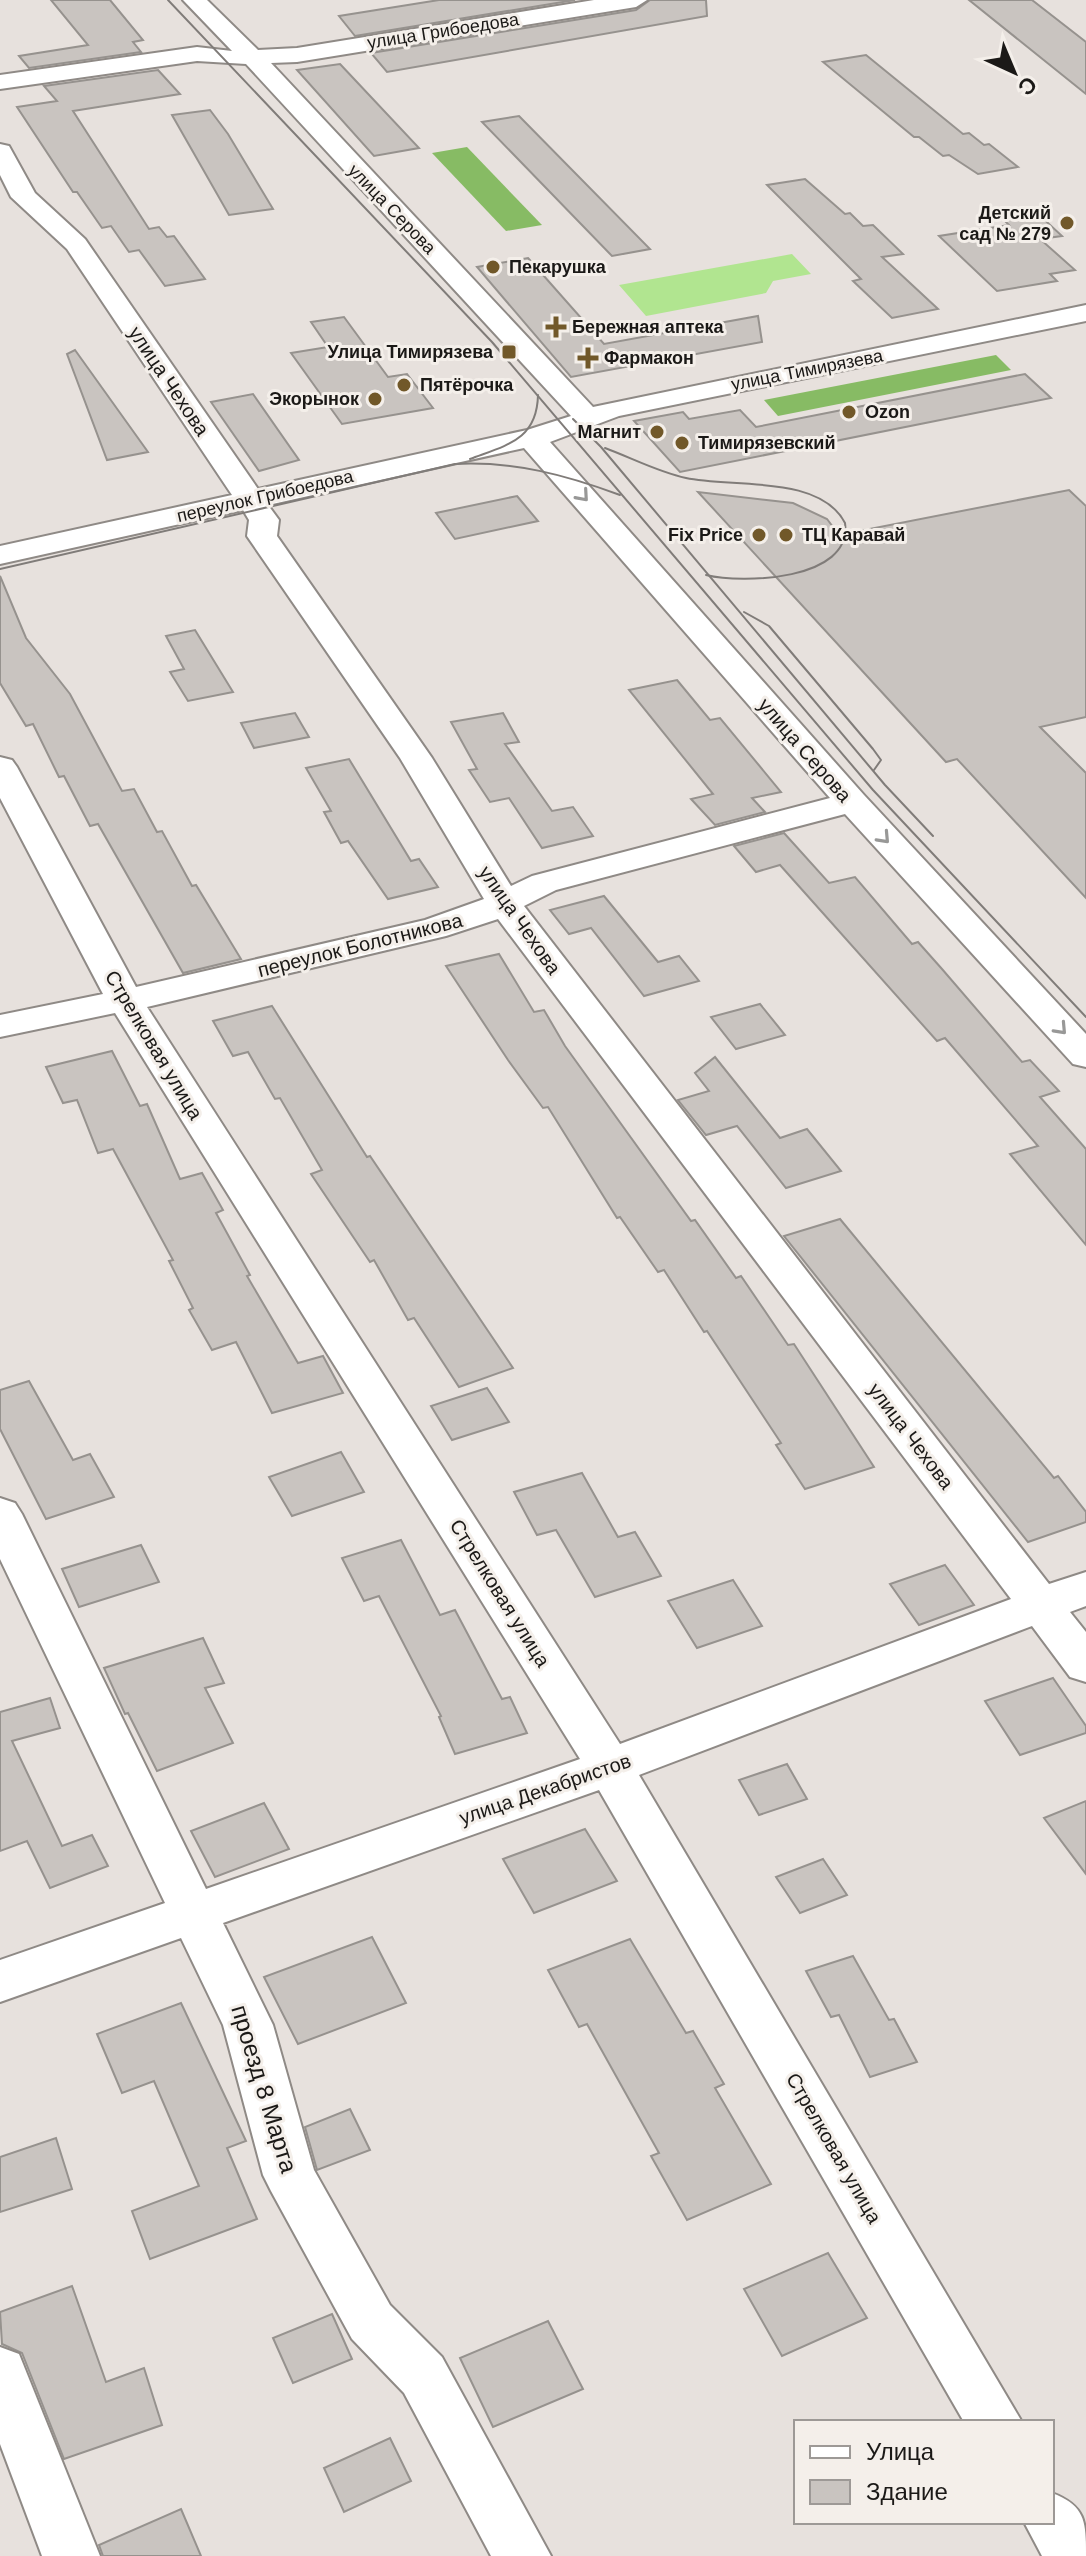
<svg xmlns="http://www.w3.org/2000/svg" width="1086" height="2556" font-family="Helvetica,sans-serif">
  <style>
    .green { fill: #b1e590 }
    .forest { fill: #87bb64 }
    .building { fill: #c9c4c0; stroke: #96928e; stroke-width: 2 }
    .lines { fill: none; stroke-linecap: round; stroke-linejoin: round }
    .minor-casing { stroke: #8f8a86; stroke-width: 4 }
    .minor { fill: #fff; fill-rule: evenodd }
    .tram { stroke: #807c79; stroke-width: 2 }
    .oneway { stroke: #989897 }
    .poi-dot { fill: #715829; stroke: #f4efea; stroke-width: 3 }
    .labels { text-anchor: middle; stroke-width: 6; stroke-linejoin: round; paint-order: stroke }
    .far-street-label { font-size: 18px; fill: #1b1917; stroke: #f4efea }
    .far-poi-label { font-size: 18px; font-weight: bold; fill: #1b1917; stroke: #f4efea; text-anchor: start }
    .street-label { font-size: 20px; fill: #1b1917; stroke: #f4efea }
    .near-street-label { font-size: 24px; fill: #1b1917; stroke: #f4efea }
  </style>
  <rect width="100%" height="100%" fill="#e7e1dd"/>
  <path class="green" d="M792 254 811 274 773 281 766 293 646 316 619 285Z"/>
  <g class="forest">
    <path d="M467 147 542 225 506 231 432 153Z"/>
    <path d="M996 355 1011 370 778 416 764 400Z"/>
  </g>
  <g class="building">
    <path d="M51 0H110L143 40 133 42 141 52 29 68 19 56 88 45Z"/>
    <path d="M439 0H575L355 36 339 16Z"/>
    <path d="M650 0H706L707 16 387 72 371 53 636 10Z"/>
    <path d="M969 0H1032L1086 42V94Z"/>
    <path d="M866 55 963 134 969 133 984 145 989 144 1018 167 978 174 949 155 943 156 919 137H914L823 62Z"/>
    <path d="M340 64 419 148 374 156 297 70Z"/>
    <path d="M158 70 180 94 73 111 149 229 159 227 167 237 174 236 205 279 165 286 139 250 129 252 111 226 102 228 77 192H73L17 107 57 101 44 86Z"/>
    <path d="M210 110 228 134 273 209 229 215 172 115Z"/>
    <path d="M519 116 650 249 612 256 482 122Z"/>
    <path d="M805 179 845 214 850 213 863 226 873 225 903 254 882 257 938 309 892 318 853 281 861 279 767 185Z"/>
    <path d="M1035 211 1062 236 1040 239 1075 270 1050 274 1057 281 997 291 939 236 1009 225 1000 216Z"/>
    <path d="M528 258 604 344 758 316 762 342 571 377 477 267Z"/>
    <path d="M344 317 388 377 407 374 433 408 342 424 291 353 328 347 311 322Z"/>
    <path d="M75 350 148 452 107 460 67 354Z"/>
    <path d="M1025 374 1051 398 680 472 634 421 683 412 689 419 740 410 756 427Z"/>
    <path d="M253 394 299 460 259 471 211 402Z"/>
    <path d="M1069 490 1086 506V717L1040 727 1086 773V898L957 759 946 762 698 492 793 503 827 519 839 535Z"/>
    <path d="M517 496 538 521 455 539 436 513Z"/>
    <path d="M0 576 26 638 70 694 122 791 134 789 157 832 162 831 192 886 196 885 241 959 183 973 98 824 90 826 64 776 59 777 33 724 26 726 0 683Z"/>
    <path d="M195 630 233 692 188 701 170 672 184 669 166 636Z"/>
    <path d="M677 680 710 720 720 718 781 792 752 798 765 812 715 825 691 799 713 794 629 690Z"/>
    <path d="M295 713 309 737 254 748 241 723Z"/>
    <path d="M503 713 519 742 505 744 552 811 573 807 593 836 542 848 509 798 490 802 469 770 477 769 451 722Z"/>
    <path d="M349 759 411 861 419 859 438 887 388 899 348 841 341 843 324 812 331 811 306 768Z"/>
    <path d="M784 833 829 883 855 877 912 944 918 942 942 969 1022 1062 1030 1060 1059 1091 1040 1097 1086 1149V1245L1010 1154 1038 1146 945 1038 937 1041 780 865 756 872 734 846Z"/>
    <path d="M604 896 658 962 679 956 699 981 644 996 591 928 569 934 550 910Z"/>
    <path d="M499 954 534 1012 544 1010 565 1046 691 1221 695 1220 736 1278 741 1276 788 1345 794 1344 874 1467 805 1489 776 1445 781 1443 707 1331 704 1332 664 1270 658 1272 620 1217 617 1218 548 1107 543 1108 508 1060 446 966Z"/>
    <path d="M760 1004 785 1035 736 1049 711 1017Z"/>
    <path d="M272 1006 367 1157 370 1156 513 1368 459 1387 414 1318 408 1320 374 1260 370 1262 311 1174 322 1170 280 1098 275 1099 248 1052 233 1056 213 1021Z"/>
    <path d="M112 1051 140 1106 147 1104 180 1179 202 1173 223 1210 216 1213 250 1275 247 1276 298 1363 323 1356 343 1393 272 1413 236 1342 212 1350 189 1310 193 1308 169 1261 173 1260 113 1149 98 1153 77 1100 63 1103 46 1067Z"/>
    <path d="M715 1057 780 1138 807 1129 841 1171 786 1188 737 1126 706 1135 678 1100 709 1091 695 1073Z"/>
    <path d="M840 1219 1054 1478 1058 1476 1086 1512V1522L1028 1542 784 1236Z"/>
    <path d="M29 1381 73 1460 90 1454 114 1497 46 1519 0 1429V1390Z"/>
    <path d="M487 1388 509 1422 452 1440 431 1406Z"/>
    <path d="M341 1452 364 1492 292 1516 269 1477Z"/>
    <path d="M582 1473 618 1537 635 1532 661 1576 595 1597 556 1530 537 1535 514 1492Z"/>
    <path d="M401 1540 440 1615 455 1610 502 1699 510 1697 527 1733 455 1754 439 1717 441 1716 379 1596 364 1601 342 1558Z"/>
    <path d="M141 1545 159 1582 79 1607 62 1569Z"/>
    <path d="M945 1565 974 1605 919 1625 890 1584Z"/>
    <path d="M733 1580 762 1626 697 1648 668 1601Z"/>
    <path d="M203 1638 224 1683 205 1688 233 1743 157 1771 128 1713 125 1714 104 1668Z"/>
    <path d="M1053 1678 1086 1726V1733L1020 1755 985 1701Z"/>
    <path d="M50 1698 60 1728 12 1741 62 1846 92 1835 108 1866 50 1888 27 1841 0 1851V1712Z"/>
    <path d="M787 1764 807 1799 759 1815 739 1780Z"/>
    <path d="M1086 1801V1874L1044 1818Z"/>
    <path d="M264 1803 289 1849 215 1877 191 1831Z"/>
    <path d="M585 1829 617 1881 534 1913 503 1859Z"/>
    <path d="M823 1859 847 1895 800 1913 776 1877Z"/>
    <path d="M372 1937 406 2003 298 2044 264 1977Z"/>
    <path d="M630 1939 686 2033 693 2031 724 2084 715 2088 771 2184 687 2220 651 2156 659 2153 587 2024 579 2027 548 1970Z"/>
    <path d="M853 1956 889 2020 894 2019 917 2062 870 2077 839 2015 831 2017 806 1971Z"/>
    <path d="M181 2003 246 2141 227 2148 257 2219 150 2259 132 2211 199 2186 154 2081 122 2093 97 2034Z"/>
    <path d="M350 2109 370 2150 317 2170 305 2127Z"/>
    <path d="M56 2138 72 2189 0 2212V2157Z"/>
    <path d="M828 2253 867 2318 782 2356 744 2289Z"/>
    <path d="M72 2286 106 2382 144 2368 162 2425 64 2459 22 2353 2 2344 0 2312Z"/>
    <path d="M332 2314 352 2359 293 2383 273 2338Z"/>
    <path d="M548 2321 583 2389 493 2427 460 2358Z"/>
    <path d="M390 2438 411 2481 344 2512 324 2468Z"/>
    <path d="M181 2509 201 2556H103L99 2545Z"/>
  </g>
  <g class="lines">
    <defs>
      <g id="minor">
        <path d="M183 0H207L258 50 297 48 594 0H647L636 7 297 62 271 63 593 407 1086 305V321L619 416 550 442 864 795 1086 1034V1067L1073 1064 845 814 556 890 524 906 1049 1584 1086 1572V1606L1070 1612 1086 1632V1682L1070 1677 1032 1626 639 1775 1022 2422H964L599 1790 223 1923 273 2025 314 2170 390 2305 442 2357 551 2556H491L404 2393 352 2339 271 2191 263 2175 223 2025 181 1938 0 2002V1960L165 1903 0 1559V1498L15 1503 22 1514 206 1889 580 1759 115 1013 0 1037V1015L103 994 0 798V757L12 760 17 767 136 987 425 920 484 899 400 758 247 536 249 520 243 510 0 564V546L232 495 67 249 11 197 0 175V144L9 146 35 193 85 239 258 489 527 430 571 416 246 64 197 61 0 89V75L197 47 232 51ZM524 448 830 798 532 876 511 886 432 758 277 536 279 520 268 505ZM498 919 1011 1599 620 1744 147 1007 446 936Z"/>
        <path d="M0 2347 19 2354 100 2556H42L0 2444Z"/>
        <path d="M1052 2493C1086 2506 1086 2522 1086 2556H1042L1024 2522H1052Z"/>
      </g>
    </defs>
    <use href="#minor" class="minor-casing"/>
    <use href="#minor" class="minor"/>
    <g class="tram">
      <path d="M168 0 492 342 873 790 1086 1017"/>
      <path d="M573 419 601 447 885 785 933 836"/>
      <path d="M605 448C632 458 658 472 686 478 731 488 820 474 845 523 853 581 741 584 706 575"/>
      <path d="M470 459C507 445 537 440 538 395"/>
      <path d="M0 569 455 464C514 461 566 475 620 495"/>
      <path d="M744 612 769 626 873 749 881 760 874 770"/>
    </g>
  </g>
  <defs><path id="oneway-chevron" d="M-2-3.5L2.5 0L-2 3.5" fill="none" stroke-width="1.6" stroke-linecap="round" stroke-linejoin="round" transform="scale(2)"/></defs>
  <g class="oneway">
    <use href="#oneway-chevron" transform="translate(583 496) rotate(49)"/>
    <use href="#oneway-chevron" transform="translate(884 838) rotate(47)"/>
    <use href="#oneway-chevron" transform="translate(1061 1029) rotate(47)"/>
  </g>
  <g class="poi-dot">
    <circle cx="1067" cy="223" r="8"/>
    <circle cx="493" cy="267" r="8"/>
    <path d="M552 315h8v8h8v8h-8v8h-8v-8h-8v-8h8z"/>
    <rect x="501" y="344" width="16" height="16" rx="4"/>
    <path d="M584 346h8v8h8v8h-8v8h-8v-8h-8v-8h8z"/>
    <circle cx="404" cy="385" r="8"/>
    <circle cx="375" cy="399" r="8"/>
    <circle cx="849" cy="412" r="8"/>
    <circle cx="657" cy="432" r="8"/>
    <circle cx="682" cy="443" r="8"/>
    <circle cx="759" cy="535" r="8"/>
    <circle cx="786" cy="535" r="8"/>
  </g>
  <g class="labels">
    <g class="far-street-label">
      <text transform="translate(443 31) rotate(-9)" y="6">улица Грибоедова</text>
      <text transform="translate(392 209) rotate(46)" y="6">улица Серова</text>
      <text transform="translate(807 370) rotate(-11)" y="6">улица Тимирязева</text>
      <text transform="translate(265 496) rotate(-13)" y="6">переулок Грибоедова</text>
    </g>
    <g class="far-poi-label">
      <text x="1051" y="219" text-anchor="end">Детский<tspan x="1051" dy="21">сад № 279</tspan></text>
      <text x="509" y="273">Пекарушка</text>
      <text x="572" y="333">Бережная аптека</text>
      <text x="493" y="358" text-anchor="end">Улица Тимирязева</text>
      <text x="604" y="364">Фармакон</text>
      <text x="420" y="391">Пятёрочка</text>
      <text x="359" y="405" text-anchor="end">Экорынок</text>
      <text x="865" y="418">Ozon</text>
      <text x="641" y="438" text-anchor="end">Магнит</text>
      <text x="698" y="449">Тимирязевский</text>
      <text x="743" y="541" text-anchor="end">Fix Price</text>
      <text x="802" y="541">ТЦ Каравай</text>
    </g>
    <g class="street-label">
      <text transform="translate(169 381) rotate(56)" y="7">улица Чехова</text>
      <text transform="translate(805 750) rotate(49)" y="7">улица Серова</text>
      <text transform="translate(520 920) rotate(55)" y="7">улица Чехова</text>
      <text transform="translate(360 945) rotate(-14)" y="7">переулок Болотникова</text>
      <text transform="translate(154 1045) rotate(59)" y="7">Стрелковая улица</text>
      <text transform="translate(911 1436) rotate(53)" y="7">улица Чехова</text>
      <text transform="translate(500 1593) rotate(58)" y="7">Стрелковая улица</text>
      <text transform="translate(545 1789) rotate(-19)" y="7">улица Декабристов</text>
      <text transform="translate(834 2148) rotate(60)" y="7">Стрелковая улица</text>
    </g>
    <g class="near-street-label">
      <text transform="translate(264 2089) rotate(73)" y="8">проезд 8 Марта</text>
    </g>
  </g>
  <rect x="794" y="2420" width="260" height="104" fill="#f4efea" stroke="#9d9996" stroke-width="2"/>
  <rect x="810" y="2446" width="40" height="12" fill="#ffffff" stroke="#9d9996" stroke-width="2"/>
  <text x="866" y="2460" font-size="24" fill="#1b1917">Улица</text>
  <rect x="810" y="2480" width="40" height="24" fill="#c9c4c0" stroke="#9d9996" stroke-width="2"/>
  <text x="866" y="2500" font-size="24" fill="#1b1917">Здание</text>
  <g transform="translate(1014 72) rotate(136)" stroke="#f4efea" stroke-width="6" paint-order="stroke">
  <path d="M0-6L14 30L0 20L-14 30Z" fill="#1b1917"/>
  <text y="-12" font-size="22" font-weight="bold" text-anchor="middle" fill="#1b1917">С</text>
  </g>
</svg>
